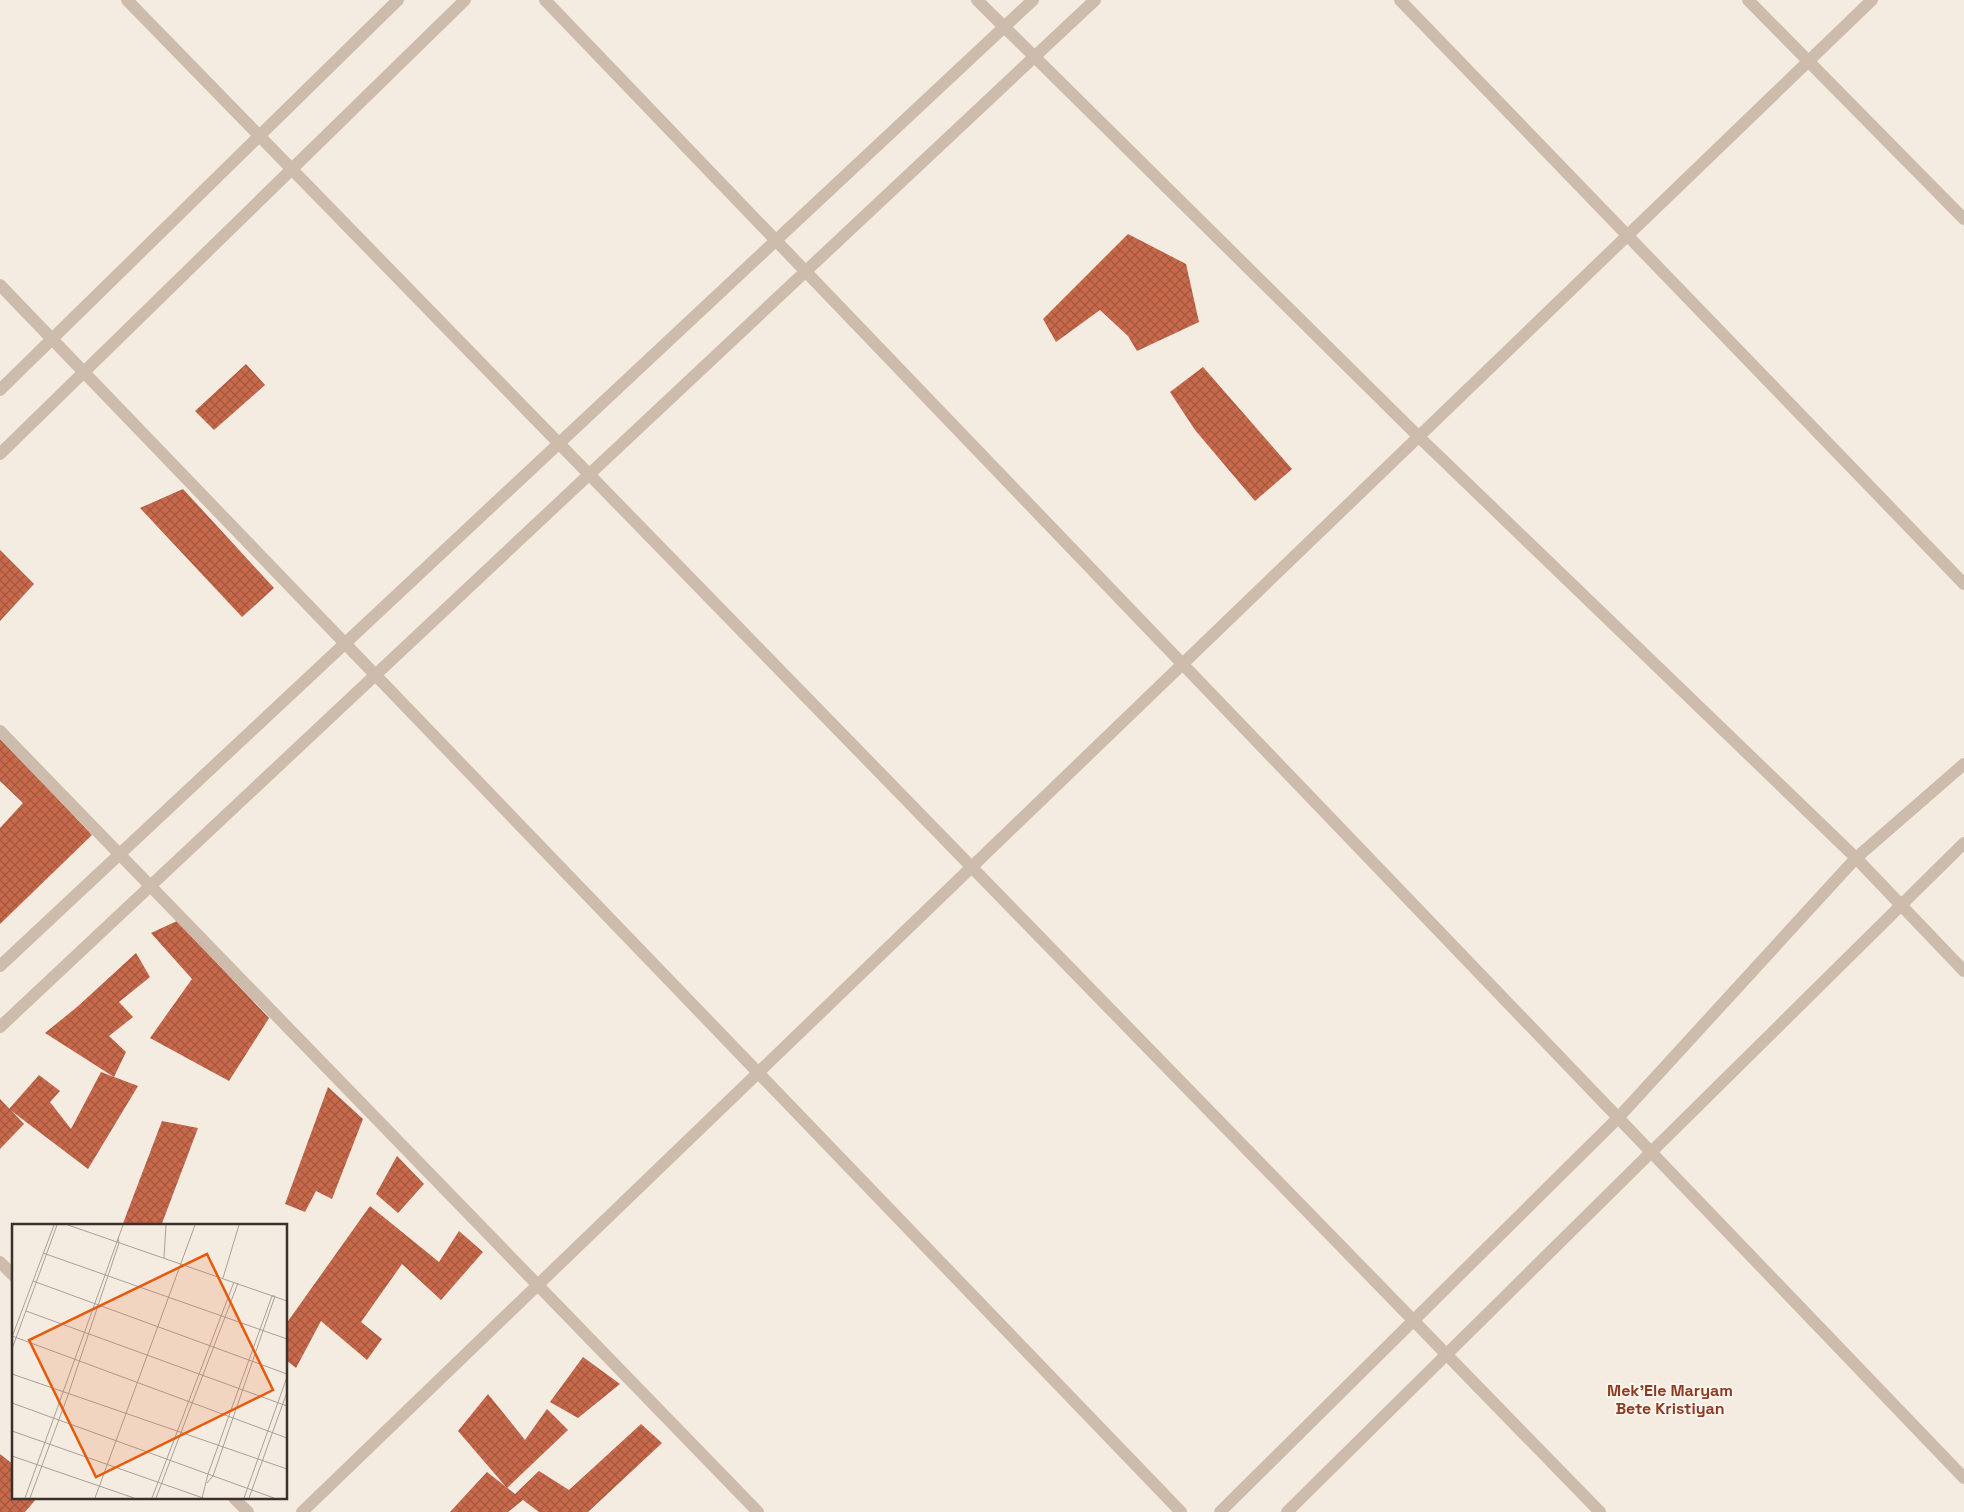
<svg xmlns="http://www.w3.org/2000/svg" width="1964" height="1512" font-family="'Space Grotesk',sans-serif">
  <style>
    .building { fill: url(#building-cross-hatch) }
    .lines { fill: none; stroke-linecap: round; stroke-linejoin: round }
    .minor { stroke: #cdbbac; stroke-width: 12 }
    .tertiary { stroke: #cdbbac; stroke-width: 12 }
    .labels { text-anchor: middle; stroke-width: 4; stroke-linejoin: round; paint-order: stroke }
    .neighbourhood-label { font-size: 16px; font-weight: bold; fill: #8c3b22; stroke: #fbf5ee }
    .inset-road { fill: none; stroke: #aaa098; stroke-width: 1 }
    .view { fill: #e8590c; fill-opacity: 0.15; stroke: #e8590c; stroke-width: 2.5 }
    .inset-edge { fill: none; stroke: #3b302b; stroke-width: 2.5 }
  </style>
  <defs>
    <pattern id="building-cross-hatch" width="8" height="8" patternUnits="userSpaceOnUse" patternTransform="scale(1.25)"><rect width="8" height="8" fill="#c8694b"/><path d="M0 0l8 8M0 8l8-8" fill="none" stroke="#a4573f"/></pattern>
  </defs>
  <rect width="100%" height="100%" fill="#f4ebe1"/>
  <g class="building">
    <path d="M1128 234 1186 264 1199 322 1137 351 1128 336 1100 310 1056 342 1043 319Z"/>
    <path d="M246 364 265 385 214 430 195 411Z"/>
    <path d="M1203 367 1292 469 1255 501 1195 430 1170 392Z"/>
    <path d="M183 489 274 588 242 617 140 508Z"/>
    <path d="M0 550 34 584 0 621Z"/>
    <path d="M0 737 92 835 0 924V828L23 803 0 781Z"/>
    <path d="M177 921 269 1018 229 1081 150 1038 192 979 151 933Z"/>
    <path d="M136 953 150 977 119 1002 133 1017 109 1036 126 1052 114 1077 45 1033 77 1007Z"/>
    <path d="M101 1072 138 1086 88 1169 9 1109 39 1075 60 1091 50 1102 71 1129Z"/>
    <path d="M328 1087 363 1119 332 1199 316 1191 305 1212 285 1204Z"/>
    <path d="M0 1099 24 1124 0 1149Z"/>
    <path d="M162 1121 198 1128 161 1226H122Z"/>
    <path d="M397 1156 424 1184 398 1213 376 1194Z"/>
    <path d="M370 1206 439 1262 459 1231 483 1252 441 1300 402 1264 361 1322 382 1339 367 1360 321 1321 296 1368 286 1360V1324Z"/>
    <path d="M583 1357 620 1384 578 1418 550 1402Z"/>
    <path d="M488 1394 525 1440 547 1409 568 1430 507 1488 458 1431Z"/>
    <path d="M641 1424 662 1443 588 1512H539L523 1500 508 1512H450L487 1472 515 1494 539 1471 569 1490Z"/>
    <path d="M0 1454 14 1465V1498H37L25 1512H0Z"/>
  </g>
  <g class="lines">
    <g class="minor">
      <path d="M127 0 1600 1512"/>
      <path d="M545 0 1964 1478"/>
      <path d="M977 0 1418 436 1856 858 1964 971"/>
      <path d="M1748 0 1964 219"/>
      <path d="M0 285 1181 1512"/>
      <path d="M0 390 398 0"/>
      <path d="M0 454 465 0"/>
      <path d="M0 731 758 1512"/>
      <path d="M0 966 1033 0"/>
      <path d="M0 1027 1095 0"/>
      <path d="M0 1262 14 1276"/>
      <path d="M234 1498 248 1512"/>
      <path d="M302 1512 1872 0"/>
      <path d="M1220 1512 1618 1118 1856 858 1964 764"/>
      <path d="M1287 1512 1964 843"/>
    </g>
    <path class="tertiary" d="M1400 0 1964 584"/>
  </g>
  <g class="labels">
    <g class="neighbourhood-label">
      <text x="1670" y="1396">Mek'Ele Maryam<tspan x="1670" dy="18">Bete Kristiyan</tspan></text>
    </g>
  </g>
  <g transform="translate(12 1224)">
    <rect width="275" height="275" fill="#f4ebe1"/>
    <path class="inset-road" d="M56 1 275 77M31 29 275 115M152 34 154 1M211 54 227 1M21 57 275 150M14 87 275 182M0 112 275 214M0 113 42 1M0 125 45 1M0 150 275 245M0 179 262 274M0 207 191 274M0 232 122 274M13 274 111 1M18 274 56 171 107 19 106 14M83 274 183 1M140 274 222 58M144 274 226 59M190 274 196 250 260 72H263L201 252 195 259M232 274 275 153M237 274 275 168"/>
    <path class="view" d="M195 30 261 166 84 253 17 116Z"/>
    <rect width="275" height="275" class="inset-edge"/>
  </g>
</svg>
